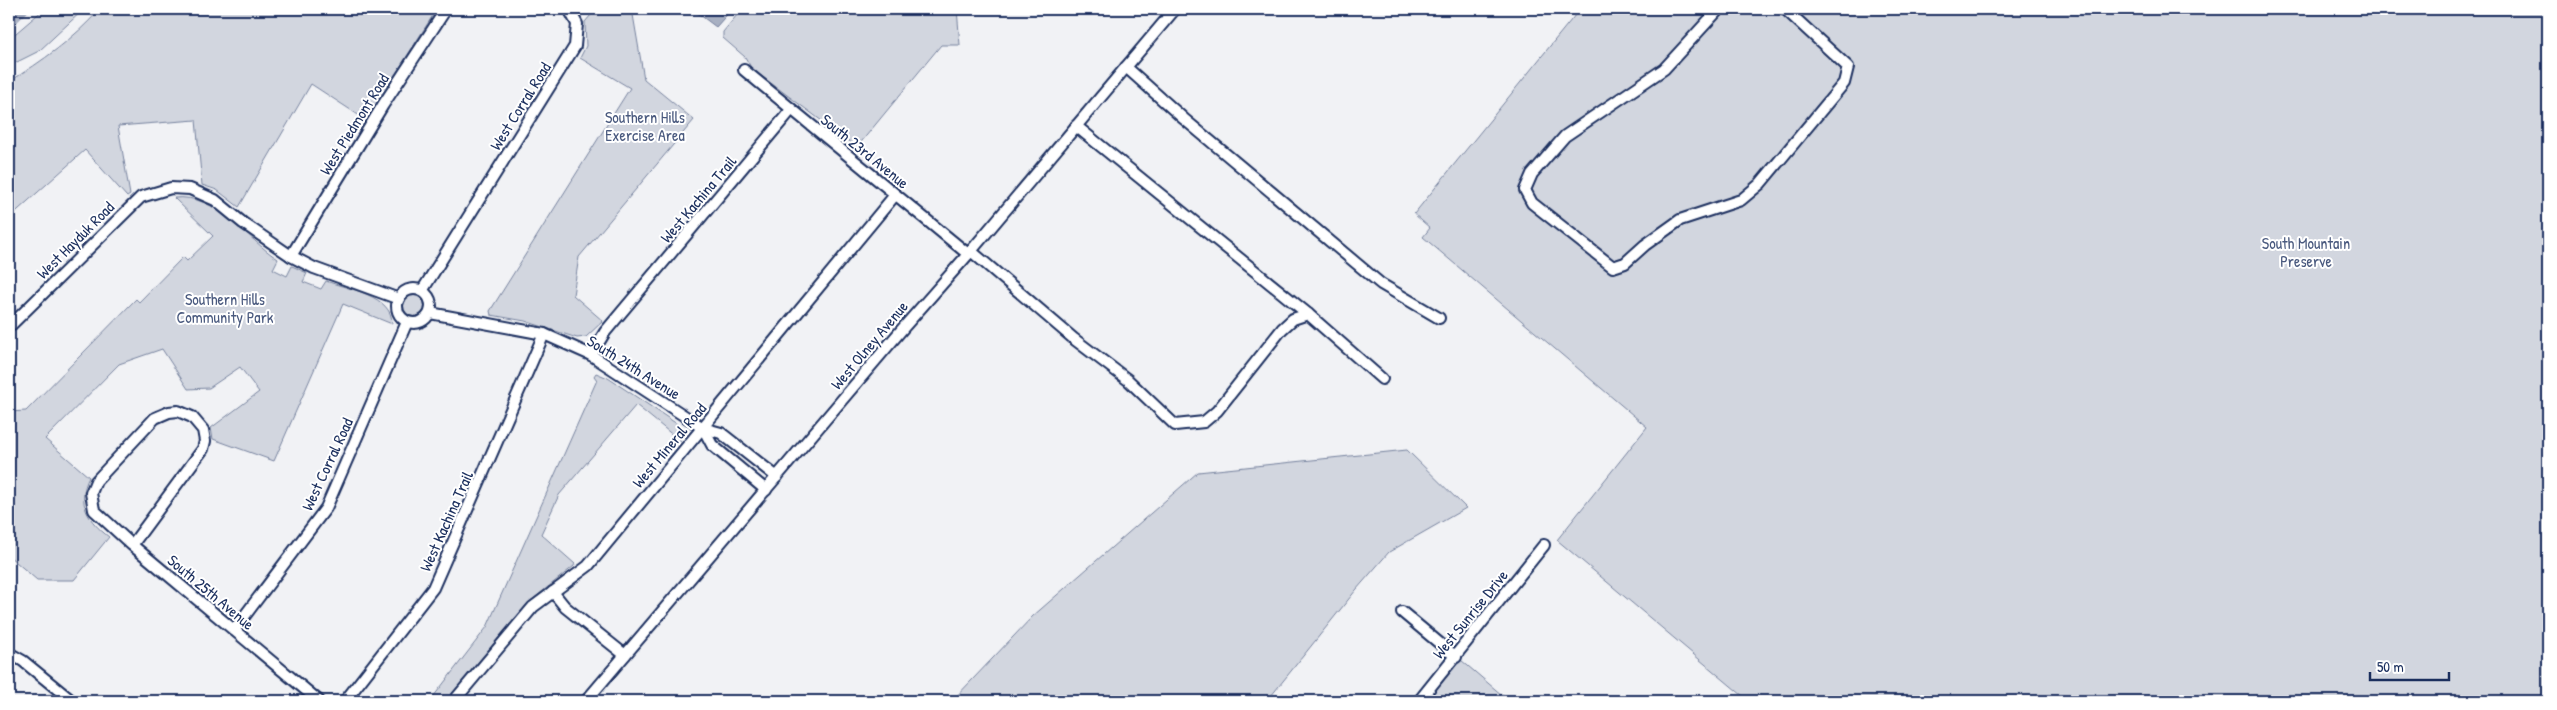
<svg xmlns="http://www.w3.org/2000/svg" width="2557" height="710" font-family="'Patrick Hand',sans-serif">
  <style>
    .green { fill: #d2d6df; stroke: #76829e }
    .water { fill: #a8b0c2; stroke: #707c9a }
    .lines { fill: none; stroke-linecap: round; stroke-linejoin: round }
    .canal { stroke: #a8b0c2; stroke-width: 11 }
    .street-casing { stroke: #1b2f5e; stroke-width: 14 }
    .street { stroke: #fff; stroke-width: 10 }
    .labels { text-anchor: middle; stroke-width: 4; stroke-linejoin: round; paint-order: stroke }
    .street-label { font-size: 16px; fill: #1b2f5e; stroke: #fff }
    .park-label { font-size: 16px; fill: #49597e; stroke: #fff }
  </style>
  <rect width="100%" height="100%" fill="#f1f2f5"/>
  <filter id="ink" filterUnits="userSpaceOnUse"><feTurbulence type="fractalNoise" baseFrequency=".02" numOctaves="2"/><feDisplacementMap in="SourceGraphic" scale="10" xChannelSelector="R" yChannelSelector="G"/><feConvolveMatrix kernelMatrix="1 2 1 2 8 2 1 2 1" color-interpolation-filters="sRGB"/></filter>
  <g filter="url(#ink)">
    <g class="green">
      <path d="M44 9H84L39 51 9 66V39Z"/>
      <path d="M100 9H437L366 120 311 84 239 207 217 190 202 185 196 120 118 126 130 195 127 197 85 150 9 218V82C42 61 74 39 100 9Z"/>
      <path d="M596 9H632L644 79 694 120 579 257 573 295 603 321 586 337 577 338 525 321 491 315 490 311 630 88 580 58 586 46 585 22Z"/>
      <path d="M742 9H957L960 45H941L857 147 752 69 745 57 723 38V32Z"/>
      <path d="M1580 9H2548V701H1749L1557 540 1647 427 1423 237 1430 228 1414 214Z"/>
      <path d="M174 198C217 193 246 239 278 259L273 269 287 276 292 266 307 273 303 282 321 289 326 281C347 289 393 295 392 324L343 304 274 461 213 439 211 428 259 392 240 367 209 388 188 389 162 349 119 364 45 439 89 477C76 503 88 521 109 537L74 580H37L9 556V412L26 411 136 299 139 302 183 257 187 261 213 236Z"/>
      <circle cx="414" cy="306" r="17"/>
      <path d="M596 373 608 378 677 424 681 430 680 441 636 405 559 495 541 534 575 564 574 566 528 603 446 701H430L487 627 597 380 594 376Z"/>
      <path d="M1407 450 1466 508 1389 552 1356 590 1267 701H952L1033 616 1198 472Z"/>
      <path d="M1461 660 1509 701H1426Z"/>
    </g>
    <path class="water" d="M692 9H732L716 27Z"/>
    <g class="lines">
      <path class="canal" d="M9 22 23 9"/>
      <defs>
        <g id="street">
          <path d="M1719 9 1664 69 1565 136 1532 174 1525 190 1532 203 1613 267 1625 263 1645 245 1680 220 1741 200 1760 184 1844 83 1848 67 1785 9"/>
          <path d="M1126 67 1184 119 1381 284 1439 318"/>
          <path d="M744 70 968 254"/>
          <path d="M1076 126 1308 314"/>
          <path d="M971 251 1074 339 1128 380 1175 425 1204 422 1217 411 1282 329 1293 319 1308 314 1382 379"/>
          <path d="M291 256 383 105 446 9"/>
          <circle cx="414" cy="306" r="17"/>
          <path d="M422 291 575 46 577 24 569 9"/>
          <path d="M430 313 544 334 591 355 703 428 721 433 777 477"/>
          <path d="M9 327 141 197 171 188 190 189 215 200 243 223 291 256 314 268 399 299"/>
          <path d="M591 355 605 332 791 110"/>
          <path d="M703 428 712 445 766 490"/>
          <path d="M132 545 203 449 205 441 203 430 192 417 178 411 169 412 155 418 96 481 91 493 94 510 132 545 319 701"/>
          <path d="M553 592 565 607 625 655"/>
          <path d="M1402 612 1456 657"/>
          <path d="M234 630 326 508 407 322"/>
          <path d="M9 653 23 661 72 701"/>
          <path d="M345 701 433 588 544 334"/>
          <path d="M454 701 533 607 588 566 895 195"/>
          <path d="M586 701 904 327 971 251 1175 9"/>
          <path d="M1419 701 1544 545"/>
        </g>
      </defs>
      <use href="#street" class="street-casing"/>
      <use href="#street" class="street"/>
    </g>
  </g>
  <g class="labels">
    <g class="street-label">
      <text transform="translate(520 106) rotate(-58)" y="6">West Corral Road</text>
      <text transform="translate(354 124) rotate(-58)" y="6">West Piedmont Road</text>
      <text transform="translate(865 151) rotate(39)" y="6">South 23rd Avenue</text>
      <text transform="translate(698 199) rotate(-50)" y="6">West Kachina Trail</text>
      <text transform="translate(75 240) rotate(-45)" y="6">West Hayduk Road</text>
      <text transform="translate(869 345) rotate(-50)" y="6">West Olney Avenue</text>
      <text transform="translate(634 367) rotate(32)" y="6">South 24th Avenue</text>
      <text transform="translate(669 445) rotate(-50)" y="6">West Mineral Road</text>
      <text transform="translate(327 464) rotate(-65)" y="6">West Corral Road</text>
      <text transform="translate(446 521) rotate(-66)" y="6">West Kachina Trail</text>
      <text transform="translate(211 592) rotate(40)" y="6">South 25th Avenue</text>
      <text transform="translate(1470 614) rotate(-51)" y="6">West Sunrise Drive</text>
    </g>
    <g class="park-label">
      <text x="645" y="123">Southern Hills<tspan x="645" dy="18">Exercise Area</tspan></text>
      <text x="2306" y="249">South Mountain<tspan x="2306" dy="18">Preserve</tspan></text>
      <text x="225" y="305">Southern Hills<tspan x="225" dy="18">Community Park</tspan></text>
    </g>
  </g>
  <rect width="2557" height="710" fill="none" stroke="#fff" stroke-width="30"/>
  <rect x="15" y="15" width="2527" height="680" fill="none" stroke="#1b2f5e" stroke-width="2" filter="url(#ink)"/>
  <path d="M2370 672v8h79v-8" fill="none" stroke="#1b2f5e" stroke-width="2.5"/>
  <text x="2377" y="672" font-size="15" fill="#1b2f5e" stroke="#ffffff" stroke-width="4" paint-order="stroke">50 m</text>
</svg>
